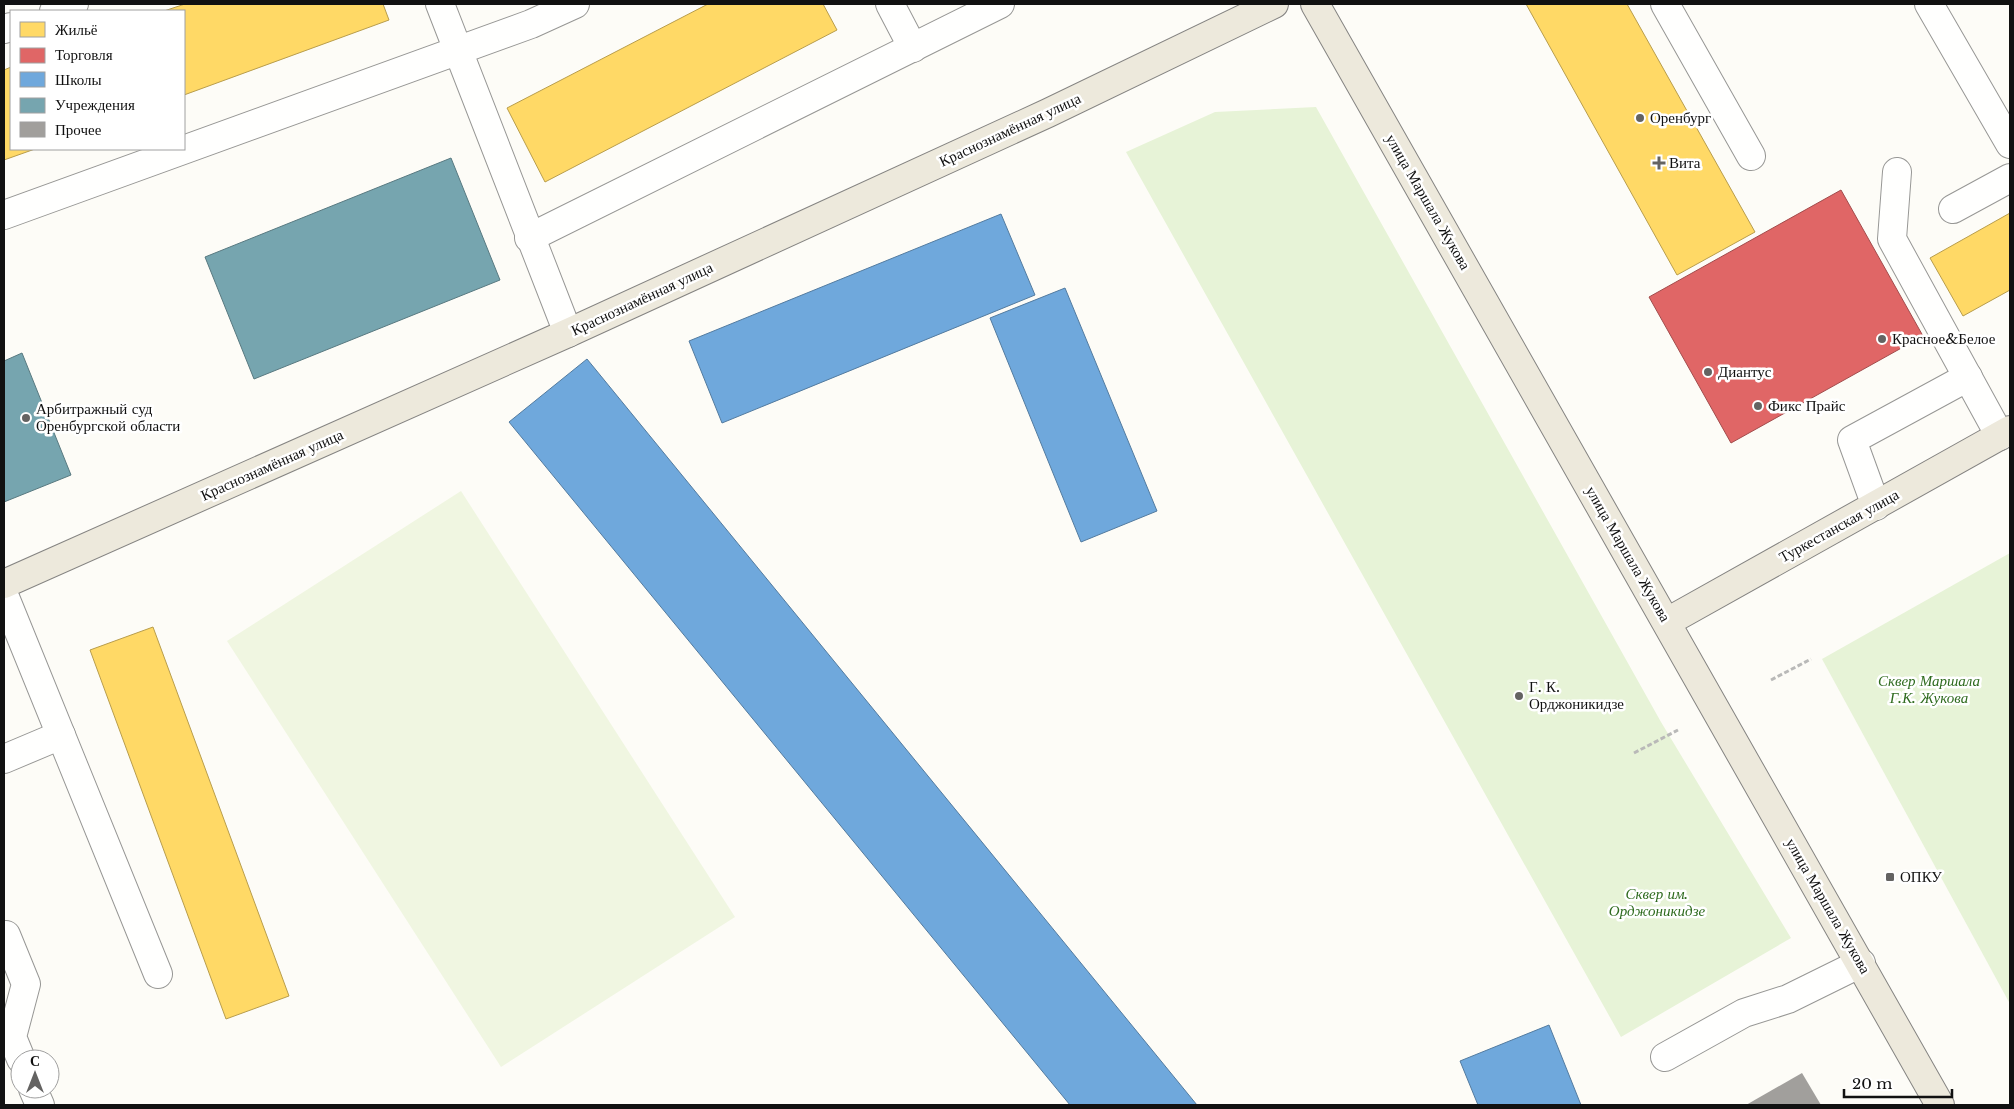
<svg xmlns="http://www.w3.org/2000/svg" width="2014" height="1109" font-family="'Libre Baskerville',serif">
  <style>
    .green { fill: #e7f3d7 }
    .pitch { fill: #f0f6e1 }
    .homes { fill: #ffd966; stroke: #b89d4c }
    .shops { fill: #e06666; stroke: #a24c4c }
    .schools { fill: #6fa8dc; stroke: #537b9f }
    .public { fill: #76a5af; stroke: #587980 }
    .building { fill: #a19f9c }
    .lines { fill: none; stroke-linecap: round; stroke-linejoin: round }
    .minor-casing { stroke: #979795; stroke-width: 30 }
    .major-casing { stroke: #858482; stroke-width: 30 }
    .path { stroke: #b9b9b8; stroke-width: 3; stroke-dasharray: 5 2.5; stroke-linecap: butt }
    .minor { stroke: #fffffe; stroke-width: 28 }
    .major { stroke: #ede9dc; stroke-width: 28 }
    .poi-dot { fill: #646362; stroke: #fff; stroke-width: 2 }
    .labels { text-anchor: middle; stroke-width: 5; stroke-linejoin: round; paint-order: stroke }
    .poi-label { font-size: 15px; fill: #111; stroke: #fff; text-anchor: start }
    .street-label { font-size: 15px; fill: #111; stroke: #fff }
    .park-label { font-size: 15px; font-style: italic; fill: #2f6b1f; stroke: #fff }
  </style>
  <rect width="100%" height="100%" fill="#fdfcf7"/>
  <g class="green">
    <path d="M1316 107 1661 722 1791 938 1621 1037 1126 152 1215 112Z"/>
    <path d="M2010 553V1004L1822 659Z"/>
  </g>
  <path class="pitch" d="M461 491 735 917 501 1067 227 641Z"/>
  <g class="homes">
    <path d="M185 4H383L389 20 184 95V11H164Z"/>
    <path d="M708 4H823L837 30 545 182 507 108Z"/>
    <path d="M1526 4H1627L1755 232 1677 275Z"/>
    <path d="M11 67V149H35L4 160V70Z"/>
    <path d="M2010 213V290L1963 316 1930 258Z"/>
    <path d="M153 627 289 996 226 1019 90 650Z"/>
  </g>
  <path class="shops" d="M1841 190 1923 336 1731 443 1649 297Z"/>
  <g class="schools">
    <path d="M1001 214 1035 295 722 423 689 341Z"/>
    <path d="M1065 288 1157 511 1081 542 990 318Z"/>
    <path d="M587 359 1197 1105H1070L509 422Z"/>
    <path d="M1549 1025 1581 1105H1478L1460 1061Z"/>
  </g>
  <g class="public">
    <path d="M451 158 500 280 254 379 205 257Z"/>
    <path d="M22 353 71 475 4 502V361Z"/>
  </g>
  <path class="building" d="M1802 1073 1821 1105H1746Z"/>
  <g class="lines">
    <defs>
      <g id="minor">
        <path d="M440 4 568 333"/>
        <path d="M890 4 913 48"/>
        <path d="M1665 4 1751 156"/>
        <path d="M1929 4 2010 144"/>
        <path d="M54 11 74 4"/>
        <path d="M4 29 11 27"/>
        <path d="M1897 172 1892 239 2000 436"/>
        <path d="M1953 209 2010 178"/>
        <path d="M4 215 531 24 575 4"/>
        <path d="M529 238 1000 4"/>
        <path d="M1876 506 1852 440 1968 377"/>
        <path d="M4 595 158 974"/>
        <path d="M4 759 61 735"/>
        <path d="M6 935 26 984 12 1037 21 1059"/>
        <path d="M1665 1057 1744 1013 1788 999 1861 963"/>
        <path d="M33 1089 40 1105"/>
      </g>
      <g id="major">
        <path d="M1315 4 1940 1105"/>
        <path d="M4 584 568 333 1048 113 1274 4"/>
        <path d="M1667 622 2010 430"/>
      </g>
    </defs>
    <use href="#minor" class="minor-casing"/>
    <use href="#major" class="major-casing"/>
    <g class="path">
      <path d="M1771 680 1811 659"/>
      <path d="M1634 753 1678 730"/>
    </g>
    <use href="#minor" class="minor"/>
    <use href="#major" class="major"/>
  </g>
  <g class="poi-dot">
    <circle cx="1640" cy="118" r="5"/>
    <path d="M1656.5 155.5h5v5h5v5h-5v5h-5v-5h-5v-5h5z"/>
    <circle cx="1882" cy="339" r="5"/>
    <circle cx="1708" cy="372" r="5"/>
    <circle cx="1758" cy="406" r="5"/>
    <circle cx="26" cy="418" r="5"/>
    <circle cx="1519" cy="696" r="5"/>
    <rect x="1885" y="872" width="10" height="10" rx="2.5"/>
  </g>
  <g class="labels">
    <g class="poi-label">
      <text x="1650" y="123">Оренбург</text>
      <text x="1669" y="168">Вита</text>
      <text x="1892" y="344">Красное&amp;Белое</text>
      <text x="1718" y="377">Диантус</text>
      <text x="1768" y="411">Фикс Прайс</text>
      <text x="36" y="414">Арбитражный суд<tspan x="36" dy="17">Оренбургской области</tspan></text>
      <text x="1529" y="692">Г. К.<tspan x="1529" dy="17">Орджоникидзе</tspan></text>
      <text x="1900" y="882">ОПКУ</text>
    </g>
    <g class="street-label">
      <text transform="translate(1010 130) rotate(-25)" y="5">Краснознамённая улица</text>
      <text transform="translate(1428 202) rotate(60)" y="5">улица Маршала Жукова</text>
      <text transform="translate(642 299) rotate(-25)" y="5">Краснознамённая улица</text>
      <text transform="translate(272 465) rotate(-24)" y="5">Краснознамённая улица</text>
      <text transform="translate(1839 526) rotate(-29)" y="5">Туркестанская улица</text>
      <text transform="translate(1628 554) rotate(60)" y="5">улица Маршала Жукова</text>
      <text transform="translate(1828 906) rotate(60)" y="5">улица Маршала Жукова</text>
    </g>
    <g class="park-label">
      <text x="1929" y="686">Сквер Маршала<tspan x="1929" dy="17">Г.К. Жукова</tspan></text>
      <text x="1657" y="899">Сквер им.<tspan x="1657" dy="17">Орджоникидзе</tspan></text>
    </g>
  </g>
  <rect width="2014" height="1109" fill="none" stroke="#111111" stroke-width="10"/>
  <rect x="10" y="10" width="175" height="140" fill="#ffffff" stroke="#a0a0a0"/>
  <rect x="20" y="22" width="25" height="15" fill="#ffd966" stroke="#a0a0a0"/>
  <text x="55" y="35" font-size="15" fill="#111111">Жильё</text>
  <rect x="20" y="48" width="25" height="15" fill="#e06666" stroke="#a0a0a0"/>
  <text x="55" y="60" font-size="15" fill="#111111">Торговля</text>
  <rect x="20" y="72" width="25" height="15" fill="#6fa8dc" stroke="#a0a0a0"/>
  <text x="55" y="85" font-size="15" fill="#111111">Школы</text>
  <rect x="20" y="98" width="25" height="15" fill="#76a5af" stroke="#a0a0a0"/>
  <text x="55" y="110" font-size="15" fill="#111111">Учреждения</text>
  <rect x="20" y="122" width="25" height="15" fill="#a19f9c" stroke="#a0a0a0"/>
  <text x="55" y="135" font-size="15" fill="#111111">Прочее</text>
  <g transform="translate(35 1074)"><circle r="24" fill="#ffffff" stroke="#a0a0a0"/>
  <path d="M0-4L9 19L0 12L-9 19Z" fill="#646362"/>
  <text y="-8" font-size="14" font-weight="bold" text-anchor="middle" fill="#111111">С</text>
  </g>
  <path d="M1844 1089v8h108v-8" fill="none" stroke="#111111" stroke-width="2.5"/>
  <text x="1852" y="1089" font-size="15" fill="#111111" stroke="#ffffff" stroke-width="4" paint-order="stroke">20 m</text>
</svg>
